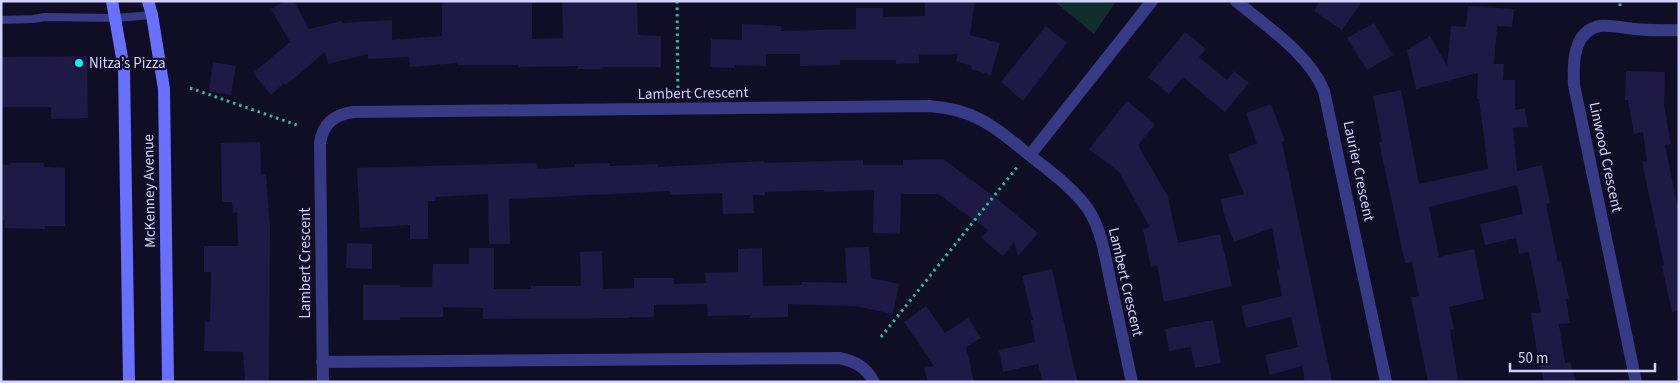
<svg xmlns="http://www.w3.org/2000/svg" width="1680" height="383" font-family="'Source Sans 3',sans-serif">
  <style>
    .green { fill: #102f2c }
    .building { fill: #1f1946 }
    .lines { fill: none; stroke-linecap: round; stroke-linejoin: round }
    .path { stroke: #2bbaa6; stroke-width: 3; stroke-dasharray: 2.5 4; stroke-linecap: butt }
    .service { stroke: #373a85; stroke-width: 8 }
    .minor { stroke: #373a85; stroke-width: 12 }
    .secondary { stroke: #6870ff; stroke-width: 12 }
    .poi-dot { fill: #00f7fc; stroke: #100e25; stroke-width: 2 }
    .labels { text-anchor: middle; stroke-width: 4.5; stroke-linejoin: round; paint-order: stroke }
    .poi-label { font-size: 15px; fill: #d3d1ff; stroke: #100e25; text-anchor: start }
    .street-label { font-size: 15px; fill: #d3d1ff; stroke: #100e25 }
  </style>
  <rect width="100%" height="100%" fill="#100e25"/>
  <path class="green" d="M1054 1H1116L1094 34Z"/>
  <g class="building">
    <path d="M285 1H294L309 29 342 21V23L392 20V40L442 36V1H532V39L563 38 562 1H637L638 35 661 36V67H603V69H578V66L519 67V65H457V63L410 67 409 57 368 59V54L328 64 325 52 286 85 284 83 271 95 253 73 290 42 271 9Z"/>
    <path d="M925 1H975L970 35 1000 43 991 75 971 69 972 66 956 61 958 54 919 55V63L896 64V60H840V65L800 66V54H766V66L735 65V68L710 67 711 39 742 40V24L782 26 781 31 856 29V8H883V17L925 16Z"/>
    <path d="M1320 1H1362L1342 30 1314 11Z"/>
    <path d="M1468 6 1514 9 1512 27 1497 26 1494 64H1504L1503 80H1515V110L1525 108 1528 127 1513 128 1517 171 1542 165 1550 203 1546 204 1558 262 1561 261 1569 299H1566L1570 323 1559 324 1565 363 1570 362 1576 382H1544L1537 353 1531 313 1541 312 1529 252 1519 254 1516 238 1485 245 1480 224 1523 214 1517 185 1429 207 1439 257 1474 249 1484 299 1449 307 1454 329 1450 330 1458 380 1428 382 1411 297 1419 296 1412 262 1405 263 1379 142H1382L1373 96 1401 90 1419 184 1488 169 1479 99H1477L1478 73 1416 89 1407 50 1430 36 1447 66 1451 26 1466 27Z"/>
    <path d="M1374 23 1393 55 1367 70 1347 38Z"/>
    <path d="M1046 26 1067 43 1023 101 1001 82Z"/>
    <path d="M1185 32 1206 49 1199 57 1227 80 1234 71 1249 83 1225 112 1183 77 1169 94 1148 77Z"/>
    <path d="M87 56 88 118 51 119V107H1V57Z"/>
    <path d="M213 62 236 66 231 95 209 91Z"/>
    <path d="M1626 71 1665 72 1664 106 1671 144 1665 145 1679 214V311L1672 312 1662 266 1664 265 1642 162 1647 161 1643 132 1634 134 1628 100H1625Z"/>
    <path d="M1127 101 1155 124 1138 145 1168 197 1178 243 1220 234 1232 286 1164 302 1157 265 1151 267 1143 229 1150 227 1119 172 1089 149Z"/>
    <path d="M1271 104 1285 141 1282 142 1332 382H1305L1302 366 1270 375 1265 355 1298 347 1291 317 1246 328 1241 306 1282 296 1277 270 1280 269 1272 228 1234 242 1225 218 1221 199 1244 194 1228 155 1257 143 1246 113Z"/>
    <path d="M260 142 261 174H266L270 227 269 382H245L243 352 204 351 205 322H210L211 272H204V246H238L237 212 233 213 232 202H222L221 143Z"/>
    <path d="M943 159 996 198 1038 233 1018 256 1014 242 1003 256 981 238 988 230 938 194H901L900 234 873 233 874 190 824 192V190L765 192V195H753L754 213 723 214 722 193 670 195V191L509 199 510 244H489L488 194 436 197 435 201H428V239H410V225L360 228 357 168 536 163 537 169 575 167V164L610 163V166L658 164V167L764 161V163L863 160V165H903V160Z"/>
    <path d="M11 163H44V167L65 168V226H45V229L5 228V220H1V165H11Z"/>
    <path d="M347 243 372 244V269L346 268Z"/>
    <path d="M869 247 871 278 899 284 893 314 855 306 788 304V317L750 318V315L708 316 707 304 654 305V317H629V318L483 319V308L443 307V317H400V320H363V285H400V287H432L433 264H469V248H494V289H531V286H581L580 252 602 251 603 289 634 288V278H674V284L706 283 705 273 738 272V249L762 248 763 286 802 285V282L847 283 845 248Z"/>
    <path d="M1052 269 1073 363 1078 382H1043L1038 364 1003 372 999 350 1035 342 1031 320H1033L1022 276Z"/>
    <path d="M926 306 945 333 968 318 981 338 966 347 974 382H928L924 368 934 366 904 322Z"/>
    <path d="M1213 320 1221 363 1195 368 1191 347 1169 351 1165 329Z"/>
  </g>
  <g class="lines">
    <g class="path">
      <path d="M677 1 678 93"/>
      <path d="M1620 6V1"/>
      <path d="M190 88 297 125"/>
      <path d="M881 337 1018 166"/>
    </g>
    <path class="service" d="M1 20 33 19 45 17 116 18 152 15"/>
    <g class="minor">
      <path d="M1236 1C1266 26 1309 54 1324 91L1386 382"/>
      <path d="M1030 155 1152 1"/>
      <path d="M322 362 839 358C855 361 866 367 874 382"/>
      <path d="M323 382 320 143C323 124 333 115 353 112L929 106C971 109 992 124 1023 150 1045 168 1072 186 1088 209 1103 232 1106 262 1112 289 1119 320 1125 351 1132 382"/>
      <path d="M1636 382 1574 85C1573 63 1573 31 1600 26 1612 25 1624 28 1635 29 1650 31 1664 30 1679 30"/>
    </g>
    <g class="secondary">
      <path d="M112 1 124 69 129 382"/>
      <path d="M148 1 152 15 164 89 168 382"/>
    </g>
  </g>
  <circle class="poi-dot" cx="79" cy="63" r="5"/>
  <g class="labels">
    <g class="poi-label">
      <text x="89" y="68">Nitza’s Pizza</text>
    </g>
    <g class="street-label">
      <text transform="translate(693 93) rotate(-1)" y="5">Lambert Crescent</text>
      <text transform="translate(1606 157) rotate(78)" y="5">Linwood Crescent</text>
      <text transform="translate(1359 171) rotate(78)" y="5">Laurier Crescent</text>
      <text transform="translate(149 191) rotate(-91)" y="5">McKenney Avenue</text>
      <text transform="translate(305 263) rotate(-90)" y="5">Lambert Crescent</text>
      <text transform="translate(1126 282) rotate(77)" y="5">Lambert Crescent</text>
    </g>
  </g>
  <rect width="1680" height="383" fill="none" stroke="#d3d1ff" stroke-width="5"/>
  <path d="M1510 363v8h145v-8" fill="none" stroke="#d3d1ff" stroke-width="2.5"/>
  <text x="1518" y="363" font-size="15" fill="#d3d1ff" stroke="#100e25" stroke-width="4" paint-order="stroke">50 m</text>
</svg>
